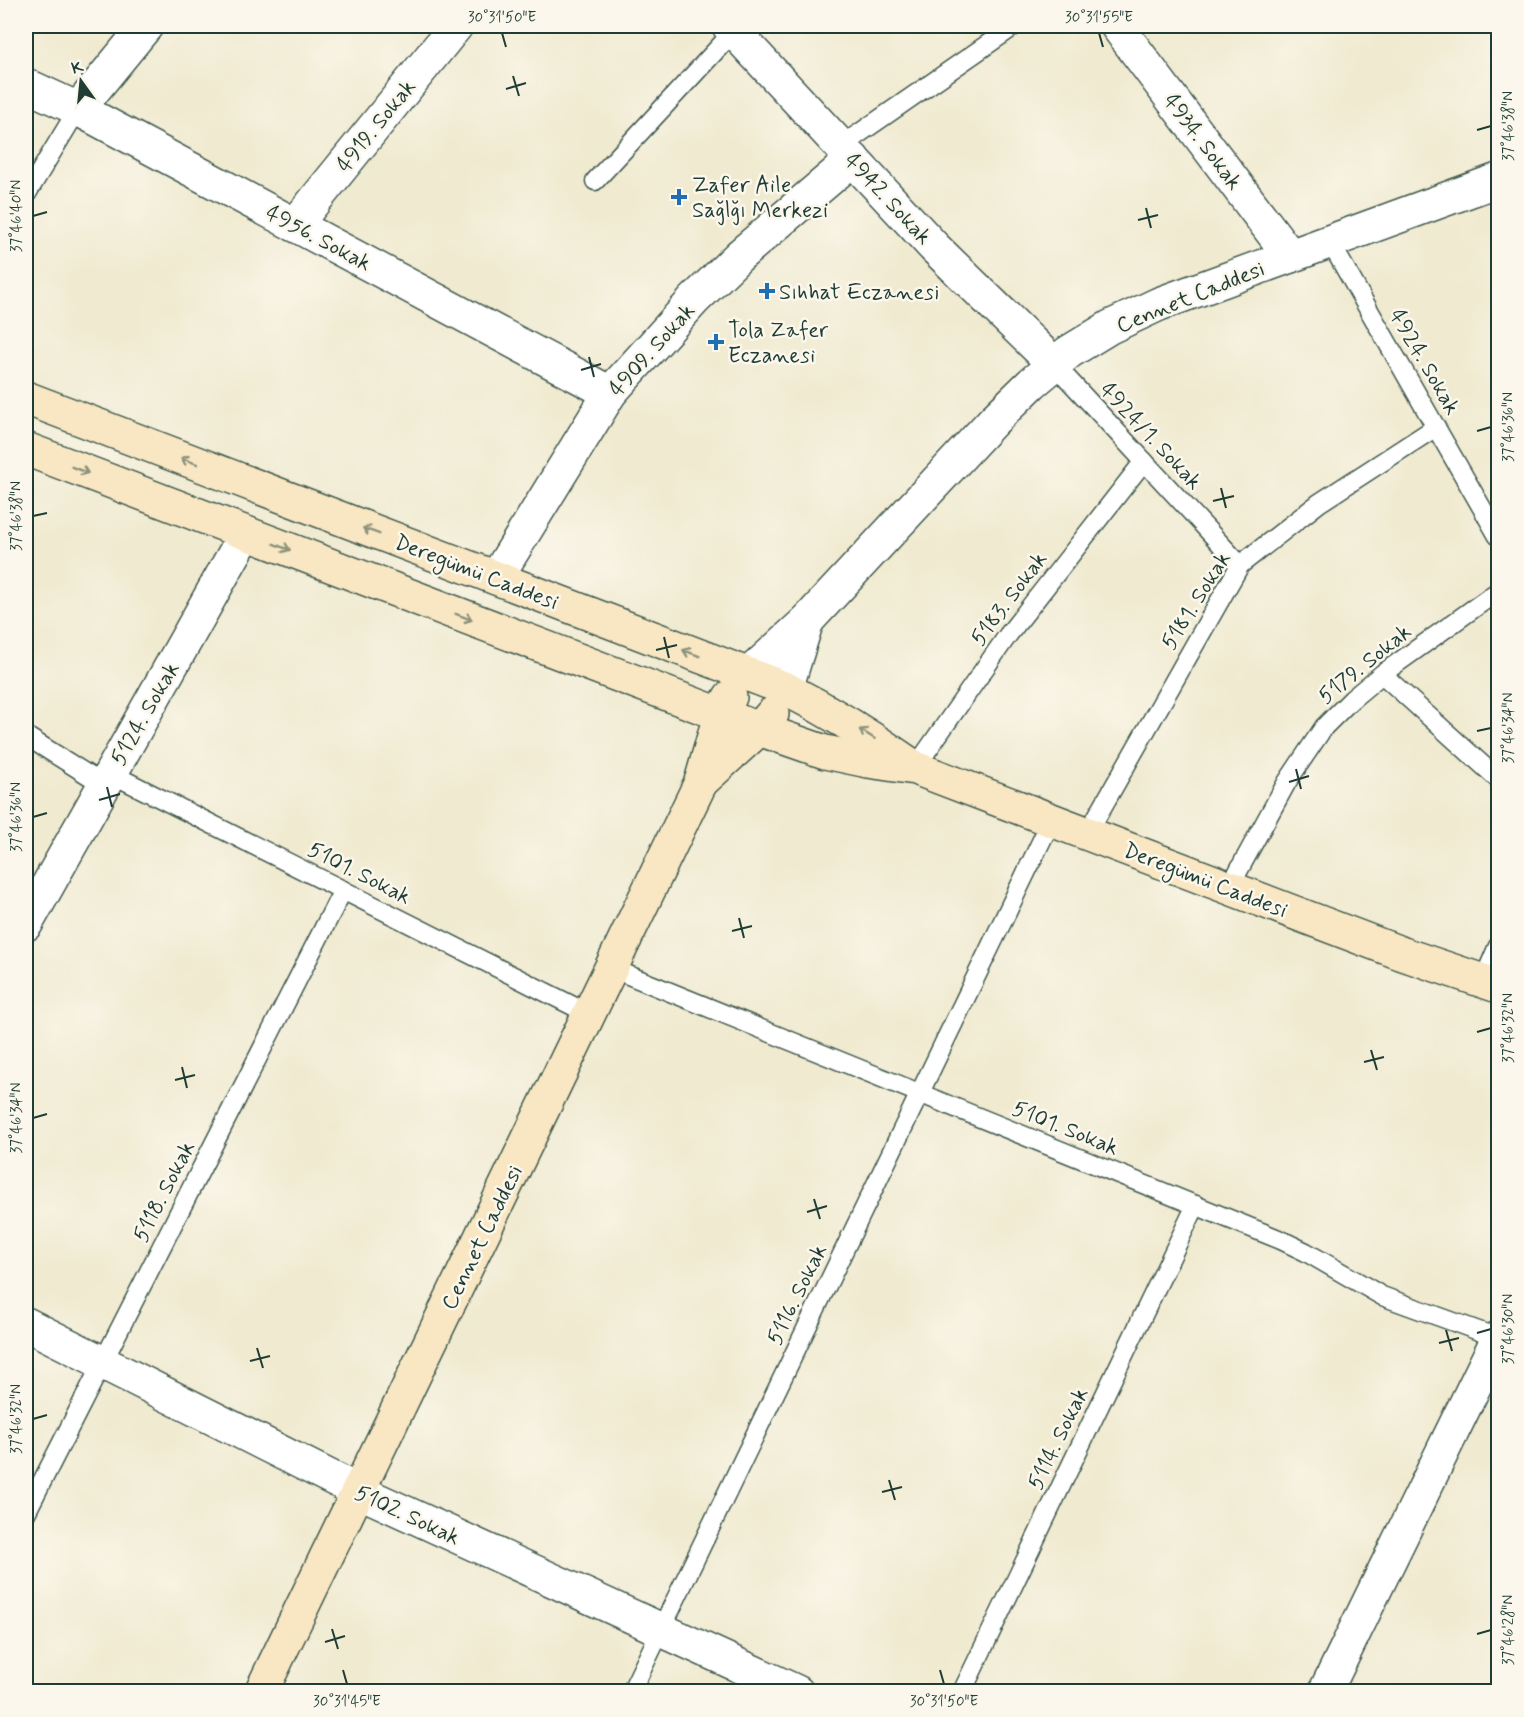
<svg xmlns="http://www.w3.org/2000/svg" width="1524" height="1717" font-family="Mynerve,sans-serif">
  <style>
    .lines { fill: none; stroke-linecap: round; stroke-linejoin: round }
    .lane-casing { stroke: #3e574b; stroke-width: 21 }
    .street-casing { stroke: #3e574b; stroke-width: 36 }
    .secondary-casing { stroke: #3e574b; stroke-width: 36 }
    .lane { stroke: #fff; stroke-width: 18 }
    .street { stroke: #fff; stroke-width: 33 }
    .secondary { stroke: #f9e7c3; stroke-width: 33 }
    .oneway { stroke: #8c927c }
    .ticks { fill: none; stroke: #1f3d34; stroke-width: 2 }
    .poi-dot { fill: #1f6fb2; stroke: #fbf7ec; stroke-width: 2 }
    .labels { text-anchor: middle; stroke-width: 5; stroke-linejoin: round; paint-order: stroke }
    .street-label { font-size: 22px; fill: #1f3d34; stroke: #fbf7ec }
    .poi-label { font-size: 22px; fill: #1f3d34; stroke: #fbf7ec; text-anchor: start }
    .neatline { fill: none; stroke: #1f3d34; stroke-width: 2 }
    .ticks-label { font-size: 15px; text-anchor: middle; fill: #1f3d34 }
  </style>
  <rect width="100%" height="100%" fill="#fbf7ec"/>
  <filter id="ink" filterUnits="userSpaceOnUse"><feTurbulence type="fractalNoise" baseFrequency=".0167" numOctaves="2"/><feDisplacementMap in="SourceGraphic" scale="12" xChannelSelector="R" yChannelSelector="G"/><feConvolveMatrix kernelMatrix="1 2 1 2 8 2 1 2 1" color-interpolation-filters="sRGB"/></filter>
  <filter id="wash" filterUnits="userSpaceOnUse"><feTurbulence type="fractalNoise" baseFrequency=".008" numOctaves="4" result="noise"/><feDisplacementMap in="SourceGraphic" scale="24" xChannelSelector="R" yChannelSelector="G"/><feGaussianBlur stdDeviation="1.35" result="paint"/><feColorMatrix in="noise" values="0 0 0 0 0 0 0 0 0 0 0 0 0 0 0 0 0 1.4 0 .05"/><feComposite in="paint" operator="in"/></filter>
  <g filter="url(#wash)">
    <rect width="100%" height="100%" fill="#f0ead0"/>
  </g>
  <g filter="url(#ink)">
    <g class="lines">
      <defs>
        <g id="lane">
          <path d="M841 146 1014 26"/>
          <path d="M595 181 734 31"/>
          <path d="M26 195 78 109"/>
          <path d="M1330 242 1498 536"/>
          <path d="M1054 364 1240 565"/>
          <path d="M1382 674 1498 779"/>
          <path d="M26 736 104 785"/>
          <path d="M915 768 1008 635 1144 461"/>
          <path d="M110 773 589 1014"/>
          <path d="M1087 834 1240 565 1319 503 1436 427"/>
          <path d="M1229 888 1287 782 1324 727 1352 699 1382 674 1498 591"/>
          <path d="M611 968 1281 1240 1306 1252 1382 1296 1498 1338"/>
          <path d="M1483 981 1498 946"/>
          <path d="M26 1513 343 890"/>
          <path d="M631 1692 1051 821"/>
          <path d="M962 1692 1196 1205"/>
        </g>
        <g id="street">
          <path d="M729 26 934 247 1054 364"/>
          <path d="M1117 26 1290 256"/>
          <path d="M26 85 78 109 610 393"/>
          <path d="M78 109 146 26"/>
          <path d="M295 225 456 26"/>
          <path d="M496 578 610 393 694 300 739 256 853 159"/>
          <path d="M807 621 993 421 1032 383 1069 352 1110 327 1159 304 1498 180"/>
          <path d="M748 675 807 621 786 689"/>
          <path d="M26 924 246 533"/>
          <path d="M26 1324 358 1491 797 1692"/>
          <path d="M1325 1692 1498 1338"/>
        </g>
        <g id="secondary">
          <path d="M26 398 786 689C831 712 870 736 911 765"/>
          <path d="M26 449 759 729 825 752 868 761 915 768 1403 954 1498 986"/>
          <path d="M730 697 720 715 701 782 759 729 772 714"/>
          <path d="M261 1692 701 782"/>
        </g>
      </defs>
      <use href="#lane" class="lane-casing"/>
      <use href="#street" class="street-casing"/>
      <use href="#secondary" class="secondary-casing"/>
      <use href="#lane" class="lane"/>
      <use href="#street" class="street"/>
      <use href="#secondary" class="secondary"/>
    </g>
    <defs><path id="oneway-shaft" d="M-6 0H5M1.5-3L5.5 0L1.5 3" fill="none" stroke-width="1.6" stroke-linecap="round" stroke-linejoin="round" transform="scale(1.5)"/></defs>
    <g class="oneway">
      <use href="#oneway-shaft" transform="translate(189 461) rotate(-159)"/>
      <use href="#oneway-shaft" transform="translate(80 470) rotate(21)"/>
      <use href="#oneway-shaft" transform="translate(371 531) rotate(-159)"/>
      <use href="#oneway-shaft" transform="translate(282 547) rotate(21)"/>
      <use href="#oneway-shaft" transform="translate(464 617) rotate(21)"/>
      <use href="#oneway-shaft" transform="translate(691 653) rotate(-159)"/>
      <use href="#oneway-shaft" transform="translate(867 734) rotate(-148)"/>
    </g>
  </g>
  <path class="ticks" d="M502 33 506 47M1099 33 1103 47M513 76 519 96M506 89 526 83M1477 130 1491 126M1146 208 1151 228M33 216 47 212M1138 220 1158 215M589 357 594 377M581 370 601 364M1477 431 1491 427M1221 488 1226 508M1213 501 1234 496M33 516 47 513M664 637 669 658M656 650 677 645M1477 731 1491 728M1296 769 1301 789M1289 782 1309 776M107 787 112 807M99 800 120 794M33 817 47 813M739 918 744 938M732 931 752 926M1477 1032 1491 1028M1371 1050 1377 1070M1364 1062 1384 1057M182 1067 187 1088M175 1080 195 1075M33 1118 47 1114M814 1199 820 1219M807 1212 827 1206M1446 1330 1452 1351M1477 1333 1491 1329M1439 1343 1459 1338M257 1348 263 1368M250 1361 270 1356M33 1419 47 1415M889 1480 895 1500M882 1492 902 1487M332 1629 338 1649M1477 1634 1491 1630M325 1642 345 1636M343 1670 347 1684M940 1670 944 1684"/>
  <g class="poi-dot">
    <path d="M676 188h6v6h6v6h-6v6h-6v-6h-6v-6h6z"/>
    <path d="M764 282h6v6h6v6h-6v6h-6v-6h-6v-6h6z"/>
    <path d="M713 333h6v6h6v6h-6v6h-6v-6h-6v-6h6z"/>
  </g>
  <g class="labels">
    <g class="street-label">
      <text transform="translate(375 125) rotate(-51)" y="8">4919. Sokak</text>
      <text transform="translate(1204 141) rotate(53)" y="8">4934. Sokak</text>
      <text transform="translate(889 198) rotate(47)" y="8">4942. Sokak</text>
      <text transform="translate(319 237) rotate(28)" y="8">4956. Sokak</text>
      <text transform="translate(1190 296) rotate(-22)" y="8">Cennet Caddesi</text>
      <text transform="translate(651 349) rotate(-48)" y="8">4909. Sokak</text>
      <text transform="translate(1426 361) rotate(60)" y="8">4924. Sokak</text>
      <text transform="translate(1152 435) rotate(47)" y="8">4924/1. Sokak</text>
      <text transform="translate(477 571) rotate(21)" y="8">Deregümü Caddesi</text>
      <text transform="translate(1008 598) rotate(-53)" y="8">5183. Sokak</text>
      <text transform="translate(1195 600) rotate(-58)" y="8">5181. Sokak</text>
      <text transform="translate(1364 663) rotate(-39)" y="8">5179. Sokak</text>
      <text transform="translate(144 713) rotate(-60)" y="8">5124. Sokak</text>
      <text transform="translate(360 872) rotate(27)" y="8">5101. Sokak</text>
      <text transform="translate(1206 879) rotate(21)" y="8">Deregümü Caddesi</text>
      <text transform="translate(1066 1127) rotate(22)" y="8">5101. Sokak</text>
      <text transform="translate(163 1191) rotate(-63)" y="8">5118. Sokak</text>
      <text transform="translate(481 1237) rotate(-64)" y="8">Cennet Caddesi</text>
      <text transform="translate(796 1294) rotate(-64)" y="8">5116. Sokak</text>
      <text transform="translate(1057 1438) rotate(-64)" y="8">5114. Sokak</text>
      <text transform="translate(408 1514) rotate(25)" y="8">5102. Sokak</text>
    </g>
    <g class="poi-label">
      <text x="692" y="192">Zafer Aile<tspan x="692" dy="25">Sağlğı Merkezi</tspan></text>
      <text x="779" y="299">Sıhhat Eczanesi</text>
      <text x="728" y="337">Tola Zafer<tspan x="728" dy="25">Eczanesi</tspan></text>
    </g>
  </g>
  <rect width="1524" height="1717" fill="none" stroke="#fbf7ec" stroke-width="66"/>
  <g transform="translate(81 81) rotate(345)" stroke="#fbf7ec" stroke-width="4.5" paint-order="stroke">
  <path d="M0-4.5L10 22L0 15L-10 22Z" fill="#1f3d34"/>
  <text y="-9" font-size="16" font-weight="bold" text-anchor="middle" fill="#1f3d34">K</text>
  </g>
  <rect x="33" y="33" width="1458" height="1651" class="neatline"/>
  <g class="ticks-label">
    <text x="502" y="22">30°31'50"E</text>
    <text x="1099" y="22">30°31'55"E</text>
    <text transform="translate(1508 126) rotate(-90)" y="5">37°46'38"N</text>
    <text transform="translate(16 216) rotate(-90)" y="5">37°46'40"N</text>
    <text transform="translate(1508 427) rotate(-90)" y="5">37°46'36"N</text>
    <text transform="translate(16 516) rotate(-90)" y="5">37°46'38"N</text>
    <text transform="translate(1508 728) rotate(-90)" y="5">37°46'34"N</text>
    <text transform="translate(16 817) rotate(-90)" y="5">37°46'36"N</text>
    <text transform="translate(1508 1028) rotate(-90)" y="5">37°46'32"N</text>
    <text transform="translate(16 1118) rotate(-90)" y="5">37°46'34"N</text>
    <text transform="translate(1508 1329) rotate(-90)" y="5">37°46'30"N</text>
    <text transform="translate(16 1419) rotate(-90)" y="5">37°46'32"N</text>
    <text transform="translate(1508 1630) rotate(-90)" y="5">37°46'28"N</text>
    <text x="347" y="1706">30°31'45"E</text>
    <text x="944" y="1706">30°31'50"E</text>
  </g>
</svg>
